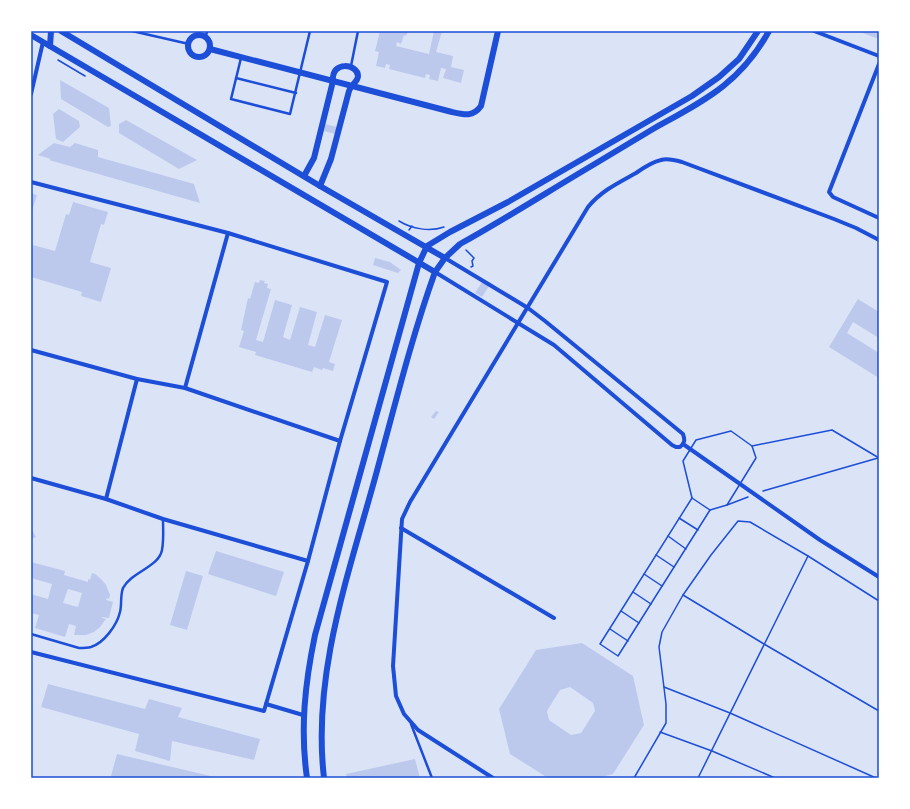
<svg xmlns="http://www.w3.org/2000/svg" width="910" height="809" font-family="'Roboto Serif',serif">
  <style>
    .green { fill: #dbe4f7 }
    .building { fill: #bdc9ec; fill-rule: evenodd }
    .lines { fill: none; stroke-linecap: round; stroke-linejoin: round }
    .path { stroke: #1d4ed8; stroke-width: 1.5 }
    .service { stroke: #1d4ed8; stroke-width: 2.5 }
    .minor { stroke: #1d4ed8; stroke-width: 4 }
    .tertiary { stroke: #1d4ed8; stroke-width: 6 }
    .neatline { fill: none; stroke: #1d4ed8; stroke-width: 1.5 }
  </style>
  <rect width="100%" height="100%" fill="#f2f2f2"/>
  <rect class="green" x="31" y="31" width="848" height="747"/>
  <g class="building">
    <path d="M380 31H408L406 36 404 35 401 44 397 42 396 46 429 54 434 31H442L436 52 453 56 451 67 464 70 461 83 443 78 446 69 441 68 438 81 429 79 430 75 426 74 425 78 389 69 390 65 386 64 385 68 376 66 379 52 375 51Z"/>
    <path d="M857 31H879V39Z"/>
    <path d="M60 80 109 108 111 126 108 127 61 99Z"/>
    <path d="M59 109 79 121 80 127 63 142 56 139 53 114Z"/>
    <path d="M126 120 197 160 179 169 119 133V124Z"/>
    <path d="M325 124 337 127 335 134 324 131Z"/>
    <path d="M54 143 70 147 75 143 98 150V157L194 184 200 203 49 160 51 159 38 155Z"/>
    <path d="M31 193 37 195 31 214Z"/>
    <path d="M73 202 108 212 104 225 101 224 90 262 111 268 101 302 81 296 82 292 31 277V253L33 245 55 251 66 214 69 215Z"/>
    <path d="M375 258 390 262 401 270 398 273 373 265Z"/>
    <path d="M484 279 491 283 482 297 475 293Z"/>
    <path d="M260 280 265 281 264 283 268 284 267 288 271 289 256 340 263 342 275 300 292 305 283 337 290 340 300 307 317 312 308 345 315 347 325 315 342 320 329 362 335 364 333 371 323 368 322 370 314 367 312 372 255 355 256 352 239 347 244 331 241 330 248 298 250 299 255 282 259 283Z"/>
    <path d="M858 299 879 312V338L853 322 847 333 879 353V378L829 347Z"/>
    <path d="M436 411 439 412 434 419 431 417Z"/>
    <path d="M31 528 36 537 31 539Z"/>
    <path d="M216 551 284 572 276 596 208 574Z"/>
    <path d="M31 562 65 571 64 575 88 582V579L90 580 92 573 95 574 101 579 106 585 110 595 109 599 107 598 106 600 113 602 109 618 102 617V618L106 619 100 627 94 632 86 635H74L76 626 69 624 65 637 35 628 39 615 31 613V594L48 599 52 584 31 578ZM68 589 82 593 78 607 63 603Z"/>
    <path d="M186 571 203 576 187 630 170 625Z"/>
    <path d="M582 643 633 676 644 725 613 774 598 778H548L510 754 499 709 536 650ZM570 687 593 703 595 711 581 733 571 735 549 720 547 711 560 690Z"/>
    <path d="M48 684 145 709 149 699 182 708 178 717 260 739 254 760 172 741 170 761 135 751 139 734 41 707Z"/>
    <path d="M117 754 215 777V778H119L111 776Z"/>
    <path d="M415 759 420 778H347L346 774Z"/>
  </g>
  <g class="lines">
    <g class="path">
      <path d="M58 60 85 76"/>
      <path d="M399 221C412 229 430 232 444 227"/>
      <path d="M409 230 412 226"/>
      <path d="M466 250 474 258 472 261 473 266 471 267"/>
      <path d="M731 431 752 446 756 458 727 505 710 510 692 498 683 461 696 440Z"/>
      <path d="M752 446 832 430 879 458"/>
      <path d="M763 491 878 458"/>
      <path d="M692 498 600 644 618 656 710 510"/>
      <path d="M727 505 748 497"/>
      <path d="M679 518 698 530"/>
      <path d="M668 536 686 549"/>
      <path d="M656 555 674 567"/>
      <path d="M644 574 662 586"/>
      <path d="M633 592 651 604"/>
      <path d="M683 595 764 644 879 711"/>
      <path d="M621 611 639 623"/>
      <path d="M610 629 628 641"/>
      <path d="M664 687 730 713 876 778"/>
      <path d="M660 732 712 751 775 778"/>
      <path d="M634 778 666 723V704L659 647 662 632 683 595 711 555 738 521 750 522 808 556 879 601"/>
      <path d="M698 778 808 556"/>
    </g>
    <g class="service">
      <path d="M132 31 189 44"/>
      <path d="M206 36 207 31"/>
      <path d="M241 58 231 99 290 114 310 31"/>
      <path d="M351 66 358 31"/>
      <path d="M236 78 296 93"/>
      <path d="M31 634 79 648C83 648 87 648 91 647 104 643 117 625 120 612 122 605 120 596 123 588 131 572 159 567 162 550 164 540 163 529 163 519"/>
      <path d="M411 724 432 778"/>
    </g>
    <g class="minor">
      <path d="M814 31 879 56"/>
      <path d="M879 64 829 192 833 197 879 218"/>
      <path d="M31 94 43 42"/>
      <path d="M31 182 228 233 387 282 340 441 308 561 264 711 31 652"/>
      <path d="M435 272 554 345 672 445 676 447H680C685 443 685 440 683 434L545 321 528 308 445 258"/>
      <path d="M31 350 137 379 185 388 340 441"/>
      <path d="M185 388 228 233"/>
      <path d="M683 444 820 540 879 577"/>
      <path d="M31 478 106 499 163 519 308 561"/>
      <path d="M106 499 137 379"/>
      <path d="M401 528 554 618"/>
      <path d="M266 704 303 715"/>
      <path d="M493 778 418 730 404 714 396 696 393 666 402 519 410 502 588 207C601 191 618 183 636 173 643 168 652 162 661 160 667 158 675 160 682 162L834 219 856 228 879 240"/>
    </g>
    <g class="tertiary">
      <path d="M61 31 320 186 445 258"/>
      <path d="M31 35 435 272"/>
      <circle cx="199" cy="46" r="11"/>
      <path d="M50 46 51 31"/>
      <path d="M210 49 452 112C465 115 473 117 481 106L498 31"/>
      <path d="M304 176 314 158 333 81C331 60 358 64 358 76 358 82 351 84 349 91L331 159 320 186"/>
      <path d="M307 778C300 729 305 683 315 635L419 263 427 246 450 232 508 202 692 96 719 77 739 59 758 31"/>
      <path d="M324 778C312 675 348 576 375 478 394 409 411 339 435 272L445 258 460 244C505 219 549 191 593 165 613 153 633 141 653 129 703 101 740 84 769 31"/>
    </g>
  </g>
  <rect width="910" height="809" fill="none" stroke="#ffffff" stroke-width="64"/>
  <rect x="32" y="32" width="846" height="745" class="neatline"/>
</svg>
